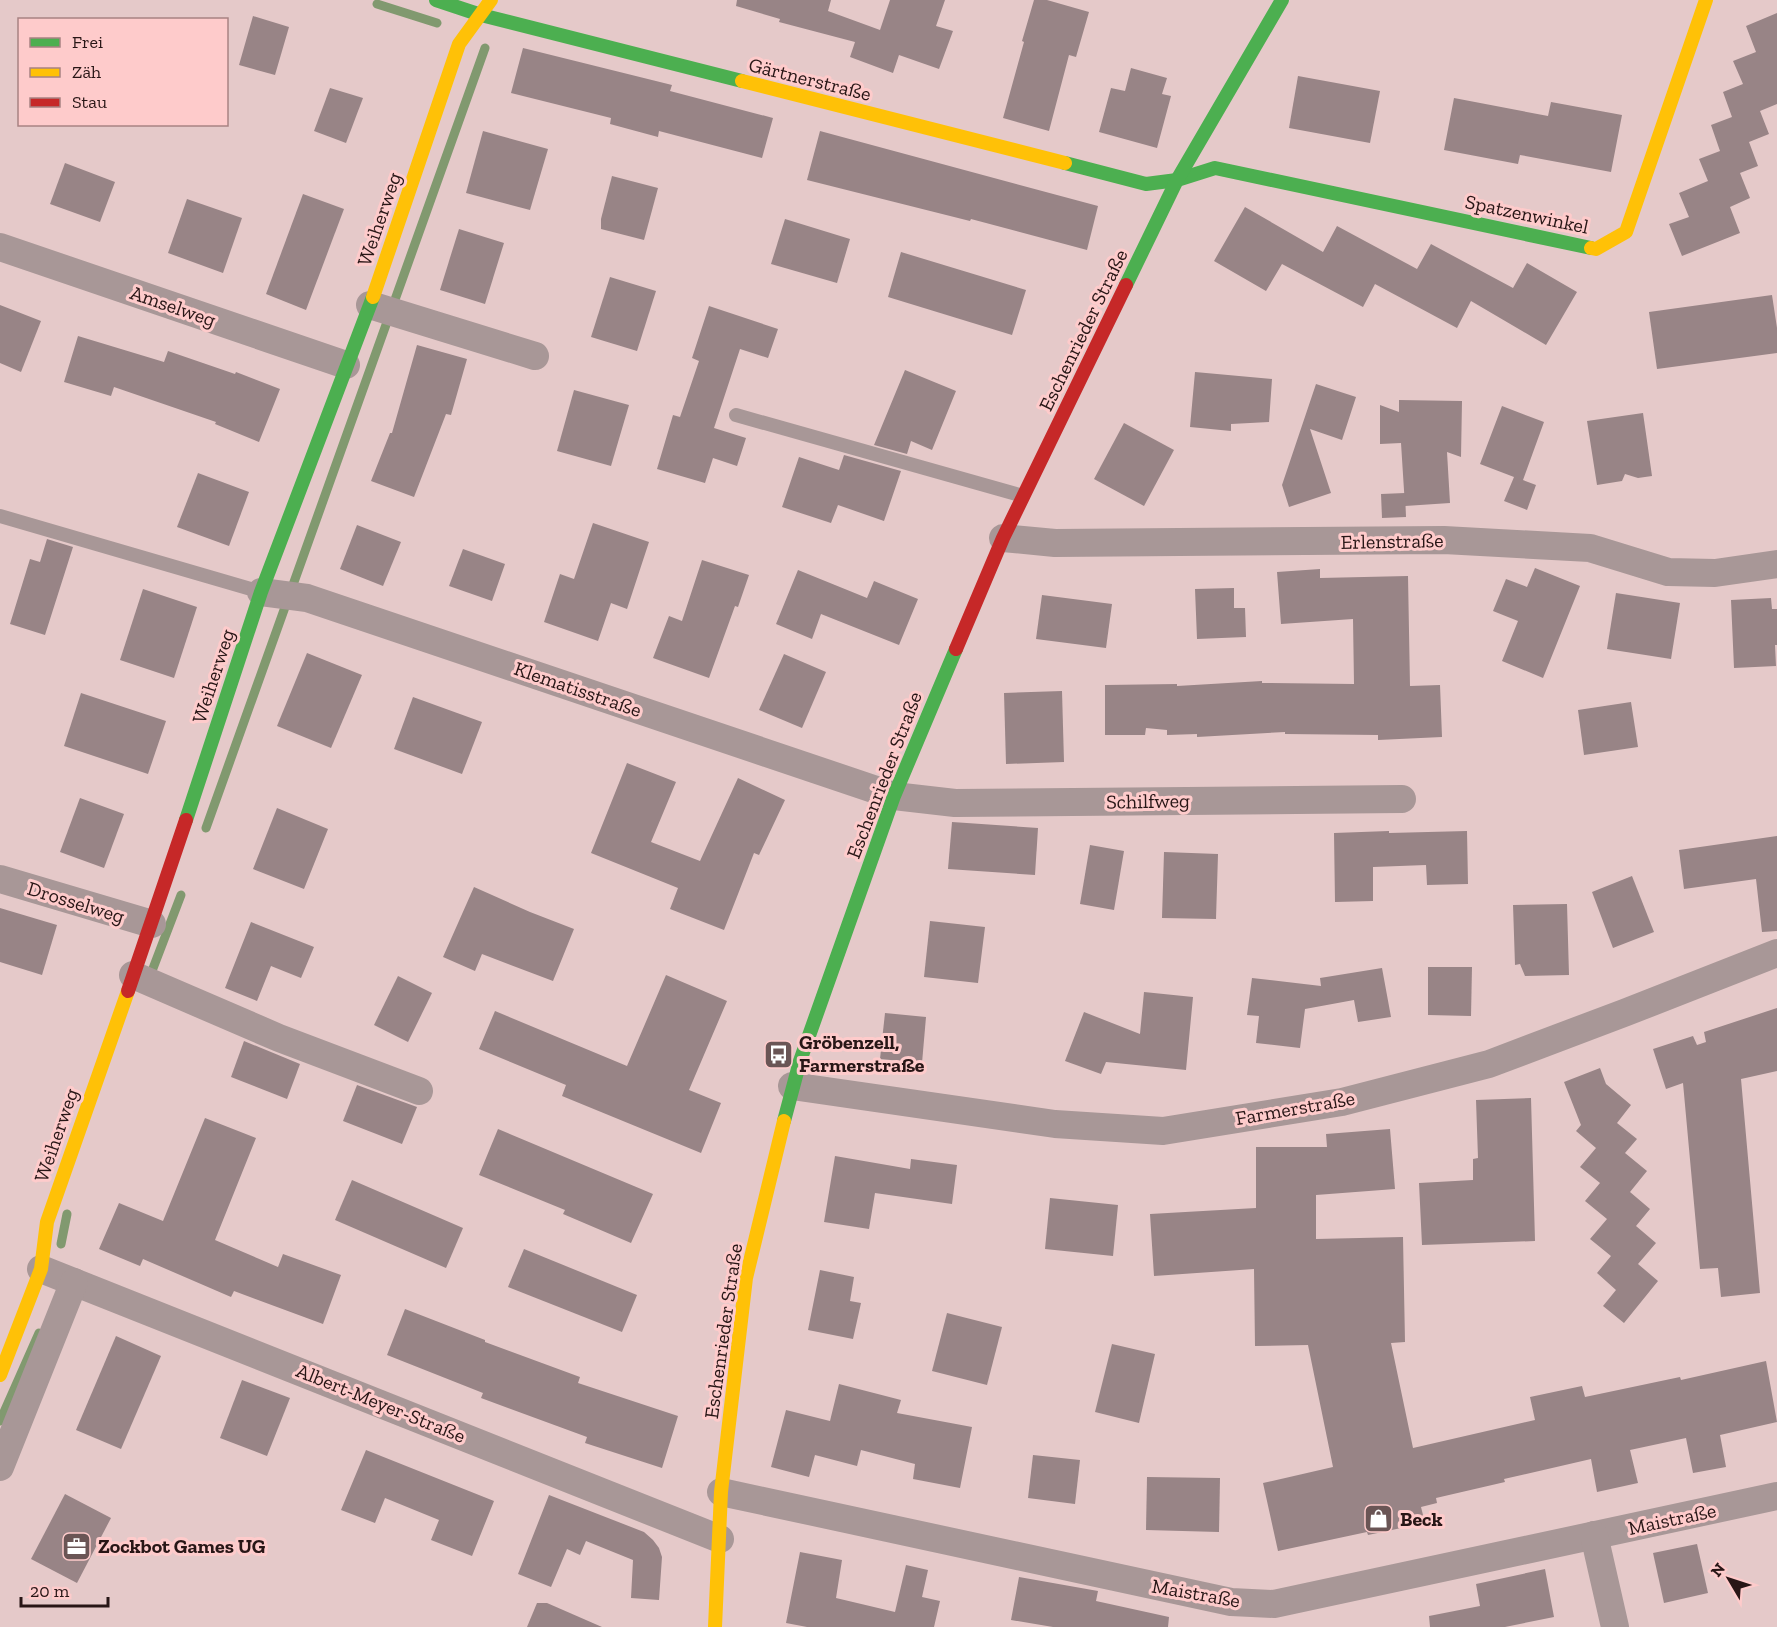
<svg xmlns="http://www.w3.org/2000/svg" width="1777" height="1627" font-family="'Zilla Slab',serif">
  <style>
    .lines { fill: none; stroke-linecap: round; stroke-linejoin: round }
    .stream { stroke: #81996f; stroke-width: 9 }
    .building { fill: #988486 }
    .lane { stroke: #a89797; stroke-width: 14 }
    .street { stroke: #a89797; stroke-width: 28 }
    .fast { stroke: #4caf50; stroke-width: 14 }
    .slow { stroke: #ffc107; stroke-width: 14 }
    .jam { stroke: #c62828; stroke-width: 14 }
    .labels { text-anchor: middle; stroke-width: 6; stroke-linejoin: round; paint-order: stroke }
    .street-label { font-size: 20px; fill: #281616; stroke: #fecbcb }
    .poi-label { font-size: 20px; font-weight: bold; fill: #281616; stroke: #fecbcb; text-anchor: start }
  </style>
  <rect width="100%" height="100%" fill="#e5c9c9"/>
  <g class="lines">
    <g class="stream">
      <path d="M377 4 437 23"/>
      <path d="M206 828 485 48"/>
      <path d="M152 971 181 895"/>
      <path d="M61 1244 67 1214"/>
      <path d="M0 1421 39 1333"/>
    </g>
  </g>
  <g class="building">
    <path d="M737 0H831L828 11 880 30 890 0H945L936 26 953 31 939 69 899 55 893 73 850 57 855 42 779 22 780 19 736 6Z"/>
    <path d="M1034 0H1047L1089 12 1076 57 1069 55 1049 131 1003 118 1024 42 1022 41Z"/>
    <path d="M1777 13V104L1760 111 1769 134 1749 142 1758 166 1740 173 1750 198 1730 207 1740 233 1682 256 1669 224 1689 217 1679 193 1708 181 1699 159 1720 151 1711 125 1732 117 1723 92 1743 84 1733 61 1756 52 1746 26Z"/>
    <path d="M253 16 289 27 275 75 239 65Z"/>
    <path d="M523 48 672 85 670 91 773 118 762 158 659 131 658 137 610 124 611 118 511 93Z"/>
    <path d="M1131 68 1167 78 1162 94 1171 96 1157 148 1099 132 1111 88 1125 91Z"/>
    <path d="M1298 76 1380 91 1370 143 1289 128Z"/>
    <path d="M330 88 363 98 346 143 314 131Z"/>
    <path d="M1454 98 1548 116 1551 102 1622 115 1611 172 1520 155 1518 164 1444 150Z"/>
    <path d="M483 131 548 149 530 210 466 193Z"/>
    <path d="M820 131 1098 206 1087 250 971 219 970 221 807 180Z"/>
    <path d="M65 163 115 182 100 222 50 204Z"/>
    <path d="M612 176 658 188 644 240 601 229V219Z"/>
    <path d="M303 194 344 209 306 310 266 294Z"/>
    <path d="M187 199 242 218 223 273 168 253Z"/>
    <path d="M1245 207 1323 252 1337 226 1417 269 1431 244 1513 288 1527 263 1577 292 1546 345 1471 301 1457 328 1375 284 1363 307 1282 264 1266 291 1214 261Z"/>
    <path d="M785 219 850 239 837 283 771 264Z"/>
    <path d="M459 229 504 243 485 304 440 290Z"/>
    <path d="M901 252 1026 290 1012 335 888 297Z"/>
    <path d="M610 277 656 291 637 351 591 337Z"/>
    <path d="M1772 295 1777 328V353L1657 369 1649 312Z"/>
    <path d="M0 305 41 321 21 372 0 363Z"/>
    <path d="M709 306 778 329 768 358 740 349 714 428 746 438 737 466 713 458 705 483 657 469 673 415 680 417 699 361 692 358Z"/>
    <path d="M78 336 164 362 168 351 235 374 236 372 280 389 259 442 215 424 216 422 114 387 111 396 64 382Z"/>
    <path d="M417 345 467 359 451 415 446 414 414 497 371 481 390 433H392Z"/>
    <path d="M905 370 956 391 932 450 911 441 907 454 874 445Z"/>
    <path d="M1195 372 1272 379 1269 422 1231 424V431L1190 427Z"/>
    <path d="M1316 384 1356 397 1342 440 1310 429 1331 493 1289 507 1282 485Z"/>
    <path d="M574 390 629 405 611 466 557 451Z"/>
    <path d="M1399 400 1462 401 1461 457 1447 452 1450 503 1405 506 1401 443 1380 444V405L1399 412Z"/>
    <path d="M1502 406 1544 422 1523 480 1536 485 1527 510 1504 501 1514 477 1480 464Z"/>
    <path d="M1643 413 1652 476 1638 478 1625 474 1622 481 1597 485 1587 421Z"/>
    <path d="M1124 423 1174 450 1144 506 1094 479Z"/>
    <path d="M844 455 901 471 884 521 838 505 831 523 782 507 799 457 839 470Z"/>
    <path d="M198 473 249 492 229 546 177 527Z"/>
    <path d="M1405 493 1406 517 1382 518 1381 494Z"/>
    <path d="M593 523 649 542 627 609 611 603 598 641 544 622 560 574 574 579Z"/>
    <path d="M357 525 401 542 383 586 340 569Z"/>
    <path d="M47 539 73 547 45 635 10 624 30 559 40 562Z"/>
    <path d="M463 549 505 564 492 601 449 586Z"/>
    <path d="M702 560 749 575 738 607 735 606 709 678 653 658 669 616 682 621Z"/>
    <path d="M1535 568 1580 586 1543 678 1502 661 1518 621 1493 611 1506 579 1527 587Z"/>
    <path d="M1320 569V578L1408 576 1410 686 1440 685 1442 737 1378 740V735L1285 734V732L1197 737V734L1167 735V730L1146 728 1145 735H1105V685L1177 684V686L1262 681V683L1354 684 1353 619 1281 624 1277 572Z"/>
    <path d="M798 570 867 598 874 581 918 599 899 645 821 614 812 639 776 624Z"/>
    <path d="M1234 588V608H1245L1246 637 1197 639 1195 589Z"/>
    <path d="M143 589 197 607 174 678 120 660Z"/>
    <path d="M1616 593 1680 603 1671 659 1607 649Z"/>
    <path d="M1042 595 1112 604 1106 648 1036 639Z"/>
    <path d="M1771 598 1772 609H1777V645H1775L1776 666 1734 668 1731 600Z"/>
    <path d="M307 653 362 675 331 748 277 726Z"/>
    <path d="M784 654 826 672 802 728 759 710Z"/>
    <path d="M1062 691 1064 762 1006 764 1004 693Z"/>
    <path d="M81 693 166 721 148 774 64 746Z"/>
    <path d="M413 697 482 722 462 774 394 749Z"/>
    <path d="M1631 702 1638 747 1584 755 1578 710Z"/>
    <path d="M627 763 676 782 651 842 700 861 738 778 785 800 759 855 754 853 724 930 670 909 678 888 591 853Z"/>
    <path d="M80 798 124 814 104 868 60 852Z"/>
    <path d="M277 808 328 829 304 889 253 869Z"/>
    <path d="M952 822 1038 828 1035 875 948 869Z"/>
    <path d="M1389 831V833L1467 831 1468 884 1427 885 1426 865 1373 867V901L1335 902 1334 833Z"/>
    <path d="M1777 836V931L1762 932 1756 879 1684 889 1679 850Z"/>
    <path d="M1090 845 1124 851 1114 910 1080 904Z"/>
    <path d="M1164 852 1218 854 1216 919 1162 918Z"/>
    <path d="M1632 876 1654 932 1613 948 1592 892Z"/>
    <path d="M474 887 530 912 574 929 553 981 482 954 475 971 443 957Z"/>
    <path d="M1567 904 1569 975 1525 976 1520 964 1515 965 1513 905Z"/>
    <path d="M0 908 57 925 42 975 0 962Z"/>
    <path d="M930 921 985 927 978 983 924 977Z"/>
    <path d="M251 922 314 947 301 978 271 966 257 1001 225 988Z"/>
    <path d="M1428 967H1472L1471 1016 1428 1015Z"/>
    <path d="M1382 968 1391 1017 1358 1022 1354 1000 1305 1009 1300 1048 1256 1043 1259 1016 1247 1015 1252 978 1321 986 1320 978Z"/>
    <path d="M666 975 727 1001 689 1090 721 1103 701 1153 562 1096 566 1085 479 1049 495 1011 627 1066Z"/>
    <path d="M398 976 432 993 408 1042 374 1025Z"/>
    <path d="M1144 992 1193 997 1186 1070 1106 1062 1101 1074 1065 1061 1084 1012 1140 1034Z"/>
    <path d="M1777 1008V1071L1741 1079 1760 1293 1721 1297 1718 1268 1700 1269 1683 1083 1666 1089 1653 1049 1693 1036 1697 1045 1706 1042 1704 1032Z"/>
    <path d="M885 1013 926 1017 922 1063 880 1059Z"/>
    <path d="M244 1041 300 1064 287 1099 231 1077Z"/>
    <path d="M1600 1068 1606 1084 1631 1105 1617 1123 1637 1139 1625 1153 1647 1171 1630 1192 1650 1209 1636 1226 1656 1243 1638 1264 1658 1281 1624 1323 1603 1306 1616 1290 1597 1273 1611 1256 1590 1239 1607 1219 1585 1201 1600 1183 1580 1167 1596 1148 1576 1131 1581 1125 1564 1082Z"/>
    <path d="M357 1085 417 1107 402 1144 343 1121Z"/>
    <path d="M1531 1098 1535 1241 1422 1245 1419 1183 1473 1180V1159L1478 1158 1476 1100Z"/>
    <path d="M205 1118 256 1138 215 1240 278 1267 283 1254 341 1275 323 1324 234 1291 231 1297 143 1259 140 1266 99 1249 119 1203 163 1221Z"/>
    <path d="M498 1129 653 1194 631 1243 563 1214 565 1210 479 1175Z"/>
    <path d="M1390 1129 1395 1189 1316 1195V1239L1403 1237 1405 1342 1391 1343 1413 1448 1535 1420 1530 1397 1582 1386 1585 1397 1680 1377 1681 1380 1766 1361 1777 1422 1720 1435 1726 1467 1693 1473 1686 1438 1630 1450 1638 1483 1597 1492 1591 1459 1504 1479 1505 1482 1436 1498 1437 1503 1421 1507 1425 1523 1368 1535 1367 1532 1278 1551 1263 1483 1333 1467 1308 1345 1255 1346 1254 1269 1154 1276 1150 1214 1256 1208V1147H1327L1326 1134Z"/>
    <path d="M835 1156 910 1169 911 1159 957 1165 952 1204 875 1193 869 1229 824 1222Z"/>
    <path d="M352 1180 463 1228 446 1268 335 1220Z"/>
    <path d="M1050 1198 1118 1205 1113 1256 1045 1249Z"/>
    <path d="M524 1249 637 1295 622 1332 508 1287Z"/>
    <path d="M820 1270 854 1277 850 1301 861 1303 853 1339 808 1330Z"/>
    <path d="M405 1309 485 1340V1342L580 1377 578 1383 678 1416 662 1468 585 1443 587 1437 481 1398 483 1393 387 1355Z"/>
    <path d="M947 1313 1002 1327 987 1385 932 1371Z"/>
    <path d="M116 1336 161 1356 121 1449 76 1430Z"/>
    <path d="M1112 1344 1155 1354 1139 1423 1095 1412Z"/>
    <path d="M242 1380 290 1398 267 1456 220 1438Z"/>
    <path d="M839 1384 901 1400 897 1413 972 1427 960 1488 913 1479 915 1464 861 1450 857 1466 815 1455 809 1477 771 1467 786 1410 830 1421Z"/>
    <path d="M366 1450 494 1501 472 1556 431 1540 439 1520 385 1498 375 1523 341 1510Z"/>
    <path d="M1033 1455 1080 1460 1075 1504 1028 1498Z"/>
    <path d="M1147 1477 1220 1478 1219 1532 1146 1530Z"/>
    <path d="M65 1494 111 1518 77 1583 31 1559Z"/>
    <path d="M549 1495 644 1532 653 1540 659 1548 662 1557 659 1600 631 1598 633 1560 586 1541 580 1555 567 1549 551 1587 518 1574Z"/>
    <path d="M1697 1544 1708 1593 1664 1603 1653 1553Z"/>
    <path d="M800 1552 842 1560 836 1598 895 1612 906 1565 928 1570 922 1597 940 1601 934 1627H807L786 1623Z"/>
    <path d="M1545 1569 1554 1617 1505 1627H1430L1429 1616 1480 1606 1476 1584Z"/>
    <path d="M1019 1577 1098 1591 1096 1601 1169 1617 1168 1627H1053L1011 1620Z"/>
    <path d="M537 1603H547L602 1627H527Z"/>
  </g>
  <g class="lines">
    <g class="lane">
      <path d="M736 415 1023 496"/>
      <path d="M0 516 261 592"/>
    </g>
    <g class="street">
      <path d="M0 247 346 365"/>
      <path d="M370 305 535 356"/>
      <path d="M1003 538 1055 543 1444 540 1590 548 1668 572 1715 573 1777 564"/>
      <path d="M261 592 307 598 894 796 955 803 1402 799"/>
      <path d="M0 879 152 924"/>
      <path d="M133 975 279 1038 419 1091"/>
      <path d="M792 1086 1055 1124 1163 1131 1342 1102 1489 1064 1624 1013 1777 953"/>
      <path d="M41 1269 720 1539"/>
      <path d="M0 1467 74 1282"/>
      <path d="M721 1492 1231 1602 1274 1604 1777 1496"/>
      <path d="M1594 1535 1615 1627"/>
    </g>
    <g class="fast">
      <path d="M436 0 481 15 742 81"/>
      <path d="M1065 163 1146 184 1177 180 1215 168 1591 248"/>
      <path d="M1126 285 1177 180 1282 0"/>
      <path d="M186 820 261 592 373 297"/>
      <path d="M784 1121 800 1061 894 796 956 649"/>
    </g>
    <g class="slow">
      <path d="M742 81 1065 163"/>
      <path d="M1591 248 1596 249 1626 232 1706 0"/>
      <path d="M373 297 459 44 491 0"/>
      <path d="M0 1375 41 1269 47 1222 128 991"/>
      <path d="M715 1627 721 1492 746 1278 784 1121"/>
    </g>
    <g class="jam">
      <path d="M956 649 1003 538 1126 285"/>
      <path d="M128 991 186 820"/>
    </g>
  </g>
  <defs>
    <symbol id="bus-square" viewBox="-11 -11 22 22"><rect x="-9" y="-9" width="18" height="18" rx="4" fill="#6a5555" stroke="#fecbcb"/><path d="M-5-6H5V4H4V6H2V4H-2V6H-4V4H-5ZM-3.5-4V0h7V-4ZM-3.5 1.2v1.5H-2V1.2ZM2 1.2v1.5H3.5V1.2Z" fill="#fff"/></symbol>
    <symbol id="shop-square" viewBox="-11 -11 22 22"><rect x="-9" y="-9" width="18" height="18" rx="4" fill="#6a5555" stroke="#fecbcb"/><path d="M-5-2.5h2.3a2.7 3.5 0 0 1 5.4 0H5L5.5 6h-11ZM-1.5-2.5h3a1.5 2.3 0 0 0-3 0Z" fill="#fff"/></symbol>
    <symbol id="office-square" viewBox="-11 -11 22 22"><rect x="-9" y="-9" width="18" height="18" rx="4" fill="#6a5555" stroke="#fecbcb"/><path d="M-6-3h4V-5.5h4V-3h4V5H-6ZM-1-4.5V-3h2v-1.5ZM-6 0V1H6V0Z" fill="#fff"/></symbol>
  </defs>
  <g fill-rule="evenodd">
    <use href="#bus-square" x="762" y="1038" width="33" height="33"/>
    <use href="#shop-square" x="1362" y="1502" width="33" height="33"/>
    <use href="#office-square" x="60" y="1530" width="33" height="33"/>
  </g>
  <g class="labels">
    <g class="street-label">
      <text transform="translate(810 79) rotate(14)" y="7">Gärtnerstraße</text>
      <text transform="translate(1527 214) rotate(12)" y="7">Spatzenwinkel</text>
      <text transform="translate(379 219) rotate(-71)" y="7">Weiherweg</text>
      <text transform="translate(173 306) rotate(19)" y="7">Amselweg</text>
      <text transform="translate(1083 330) rotate(-64)" y="7">Eschenrieder Straße</text>
      <text transform="translate(1392 541) rotate(-1)" y="7">Erlenstraße</text>
      <text transform="translate(213 676) rotate(-72)" y="7">Weiherweg</text>
      <text transform="translate(578 689) rotate(19)" y="7">Klematisstraße</text>
      <text transform="translate(884 775) rotate(-69)" y="7">Eschenrieder Straße</text>
      <text transform="translate(1148 801) rotate(-1)" y="7">Schilfweg</text>
      <text transform="translate(76 902) rotate(17)" y="7">Drosselweg</text>
      <text transform="translate(1295 1108) rotate(-10)" y="7">Farmerstraße</text>
      <text transform="translate(56 1135) rotate(-71)" y="7">Weiherweg</text>
      <text transform="translate(723 1331) rotate(-82)" y="7">Eschenrieder Straße</text>
      <text transform="translate(381 1403) rotate(22)" y="7">Albert-Meyer-Straße</text>
      <text transform="translate(1672 1519) rotate(-12)" y="7">Maistraße</text>
      <text transform="translate(1196 1593) rotate(10)" y="7">Maistraße</text>
    </g>
    <g class="poi-label">
      <text x="799" y="1049">Gröbenzell,<tspan x="799" dy="23">Farmerstraße</tspan></text>
      <text x="1400" y="1526">Beck</text>
      <text x="98" y="1553">Zockbot Games UG</text>
    </g>
  </g>
  <rect x="18" y="18" width="210" height="108" fill="#fecbcb" stroke="#a88383" stroke-width="1.5"/>
  <rect x="30" y="38" width="30" height="9" fill="#4caf50" stroke="#a88383" stroke-width="1.5"/>
  <text x="72" y="48" font-size="18" fill="#281616">Frei</text>
  <rect x="30" y="68" width="30" height="9" fill="#ffc107" stroke="#a88383" stroke-width="1.5"/>
  <text x="72" y="78" font-size="18" fill="#281616">Zäh</text>
  <rect x="30" y="98" width="30" height="9" fill="#c62828" stroke="#a88383" stroke-width="1.5"/>
  <text x="72" y="108" font-size="18" fill="#281616">Stau</text>
  <g transform="translate(1729 1579) rotate(309)" stroke="#fecbcb" stroke-width="4.5" paint-order="stroke">
  <path d="M0-4.5L10 22L0 15L-10 22Z" fill="#281616"/>
  <text y="-9" font-size="16" font-weight="bold" text-anchor="middle" fill="#281616">N</text>
  </g>
  <path d="M21 1597v9h87v-9" fill="none" stroke="#281616" stroke-width="3"/>
  <text x="30" y="1597" font-size="18" fill="#281616" stroke="#fecbcb" stroke-width="4.5" paint-order="stroke">20 m</text>
</svg>
